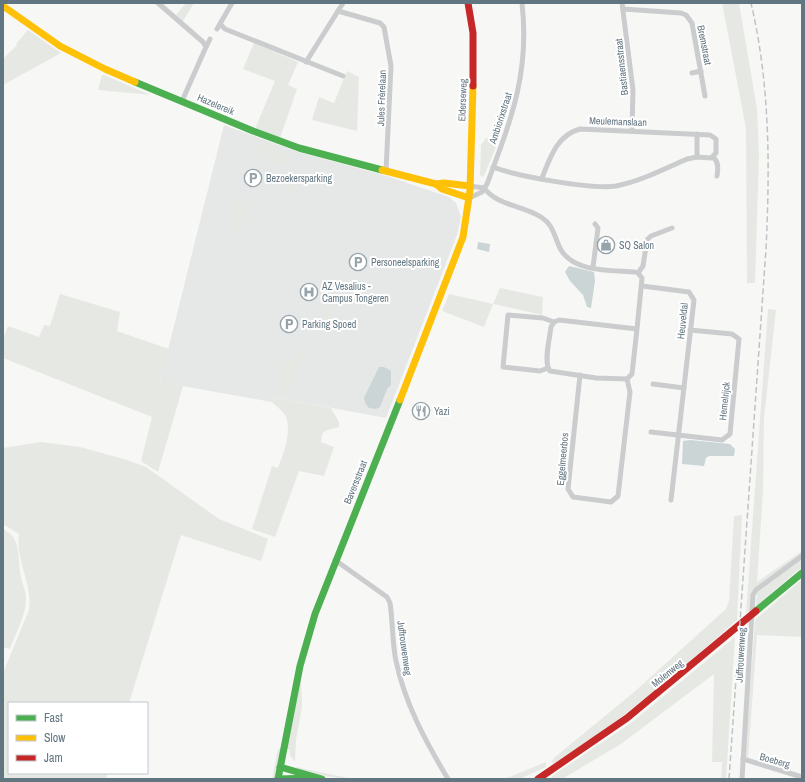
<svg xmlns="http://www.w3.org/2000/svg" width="805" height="782" font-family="'Archivo Narrow',sans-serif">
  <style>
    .built { fill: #e6e8e7 }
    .green { fill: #e6e9e3 }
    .water { fill: #cbd5d6 }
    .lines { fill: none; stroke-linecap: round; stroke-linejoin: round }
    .street { stroke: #cbcccd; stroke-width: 5 }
    .fast { stroke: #4caf50; stroke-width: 7 }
    .slow { stroke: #ffc107; stroke-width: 7 }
    .jam { stroke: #c62828; stroke-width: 7 }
    .rail { stroke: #c1c2c3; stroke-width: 1.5; stroke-dasharray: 6 3; stroke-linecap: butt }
    .labels { text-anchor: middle; stroke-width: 4; stroke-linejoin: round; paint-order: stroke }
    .street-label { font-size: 10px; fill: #627681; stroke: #fff }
    .poi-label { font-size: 10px; fill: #627681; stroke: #fff; text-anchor: start }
  </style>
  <rect width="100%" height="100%" fill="#f7f7f6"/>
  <path class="built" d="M224 125 298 152 387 176 449 197 456 203 461 217 457 235 386 418 273 397 272 402 160 382Z"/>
  <g class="green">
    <path d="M186 3H194L183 21 176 15Z"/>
    <path d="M722 3H739L757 109 759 155 755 283H747L746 128Z"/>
    <path d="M28 30 61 53 3 85V59L17 45 16 44Z"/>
    <path d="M254 43 298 62 288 85 297 89 280 138 255 129 275 81 243 69Z"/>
    <path d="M347 71 359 77 357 131 312 120 319 97 334 103Z"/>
    <path d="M102 75H104L151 95 98 90Z"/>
    <path d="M486 138 492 139 496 147 484 176 482 177 480 175 481 145Z"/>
    <path d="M263 142 287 154 288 157 284 166 252 153 250 156 248 155 250 150Z"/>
    <path d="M292 173 298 176 287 201 286 190Z"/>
    <path d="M234 201 250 207 247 213 261 219 260 220C239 218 246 230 237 237L225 212 229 214Z"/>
    <path d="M359 212 365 213 366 215H363L354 247 357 248H349L348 246 352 247 361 214 357 213Z"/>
    <path d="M343 270 350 272 351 274 347 273 338 306 342 307H334L333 305H337L346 273 342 272Z"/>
    <path d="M500 288 543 297 542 315 493 304 484 327 442 311 449 294 493 304Z"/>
    <path d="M60 294 120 312 117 331 169 349 160 381 183 386 158 472 141 461 152 417 3 358V339L8 326 39 337 44 325 50 326Z"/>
    <path d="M320 307 332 310 329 323 321 314Z"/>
    <path d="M768 309 776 310 764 418 763 490 757 582 802 551V554L753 591 750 610 746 613Z"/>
    <path d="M302 350 305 351 288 391 293 392 292 394 289 395 277 392 275 389H280L281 370H277V365L278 364 282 366Z"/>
    <path d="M273 397 331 408 339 422V427L325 431 322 434 321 442 334 447 324 476 299 471 275 537 252 529 272 466 278 468C283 454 293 430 285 415 282 410 276 406 272 402Z"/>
    <path d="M41 442 80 447 127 460 146 467 219 519 268 539 261 561 181 535 129 703H9V773H108L106 779H3V673L29 610C33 584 15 560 19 534L3 524V448Z"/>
    <path d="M742 515 737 620C678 672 619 723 553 764L552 761 555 757 633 693 726 609 729 601 734 516Z"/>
    <path d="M3 529C21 537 18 556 20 572 21 581 26 590 26 599 26 616 15 634 10 649L3 647Z"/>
    <path d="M802 558V567L756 606 757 593Z"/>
    <path d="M802 579V637L757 635 748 759 745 755 755 620Z"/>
    <path d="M735 637 726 779H721L722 762H712L714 674 621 744 562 779H550L555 774 631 723Z"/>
    <path d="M301 677 302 707 296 740 295 762 290 755 289 749H287Z"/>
    <path d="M278 749H281L275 779H272Z"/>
    <path d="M546 762V767L520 779H504Z"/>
    <path d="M296 767 353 779C333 779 315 774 296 768Z"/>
  </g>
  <g class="water">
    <path d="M478 242 490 244 489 252 477 249Z"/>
    <path d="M569 266 594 272 595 281 591 308 587 307 583 295 570 281 565 272Z"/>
    <path d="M379 367H384L391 371V385L387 389 380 407 376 409 369 408 365 403 364 398Z"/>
    <path d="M690 440 730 444 735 449 734 456H709L706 458 704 466 682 464 683 441Z"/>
  </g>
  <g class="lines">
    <g class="street">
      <path d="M158 3 203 42 206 47 182 101"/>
      <path d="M622 3 633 90 632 130"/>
      <path d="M623 9 681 13 686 15 692 23 705 96"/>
      <path d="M338 11 380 23 384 27 391 66 386 171"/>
      <path d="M220 24 225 29 343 76"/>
      <path d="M217 29 232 3"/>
      <path d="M206 47 210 39"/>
      <path d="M306 62 343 3"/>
      <path d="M692 73 701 71"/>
      <path d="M697 157V134"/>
      <path d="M713 157C719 162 718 169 717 176"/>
      <path d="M493 167C516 176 593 190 616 186 641 181 664 169 687 159L697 157 711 158 716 153V139L710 135 580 129C557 135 550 158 542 178"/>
      <path d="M470 186 484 188"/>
      <path d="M484 188C498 206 522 205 541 217 554 225 554 237 561 250 575 273 612 270 635 272L638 273 642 278 637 329 559 320 554 322 551 327C550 337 543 363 550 371L596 378 627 379 632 374 637 329"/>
      <path d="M469 198 482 192 487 184C511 120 530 73 522 3"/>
      <path d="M593 267 598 228 595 224"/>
      <path d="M638 273 643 266 647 240 651 236 672 228"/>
      <path d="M642 286 689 292 694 300 671 500"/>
      <path d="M548 368 540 371 503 367 508 315 543 318 554 322"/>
      <path d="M580 375 568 489 573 497 611 502 618 496 630 392 627 379"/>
      <path d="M653 384 684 388"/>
      <path d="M651 432 722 440 730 434 739 339 732 334 690 330"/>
      <path d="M335 560 387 597 390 603C393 622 392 642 396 661 405 704 426 742 448 779"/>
      <path d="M743 759 802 777"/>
      <path d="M742 779 753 595 756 590 802 556"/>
    </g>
    <g class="fast">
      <path d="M135 82 253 131 299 148 382 170"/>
      <path d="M756 611 802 573"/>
      <path d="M280 767 322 779"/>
      <path d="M278 779 300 666 315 614 400 400"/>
      <path d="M278 779 312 778"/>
    </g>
    <g class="slow">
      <path d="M3 6 60 46 105 69 135 82"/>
      <path d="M382 170 436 184 442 189 469 198"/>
      <path d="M436 184 444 183 470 186"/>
      <path d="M400 400 463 237 470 190 473 86"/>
    </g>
    <g class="jam">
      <path d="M468 3 473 33V86"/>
      <path d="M538 779 627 718 756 611"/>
    </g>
    <path class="rail" d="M729 779 766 249C770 166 770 84 751 3"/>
  </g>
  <defs>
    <symbol id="parking-ring" viewBox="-11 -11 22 22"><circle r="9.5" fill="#fff" stroke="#96a3aa" stroke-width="1.5"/><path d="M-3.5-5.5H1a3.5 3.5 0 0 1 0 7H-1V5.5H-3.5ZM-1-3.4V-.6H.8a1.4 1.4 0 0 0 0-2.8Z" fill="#96a3aa"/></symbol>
    <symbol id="shop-ring" viewBox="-11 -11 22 22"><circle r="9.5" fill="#fff" stroke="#96a3aa" stroke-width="1.5"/><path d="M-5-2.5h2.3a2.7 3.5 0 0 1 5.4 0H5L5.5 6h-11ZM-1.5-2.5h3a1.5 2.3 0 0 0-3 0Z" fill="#96a3aa"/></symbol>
    <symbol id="hospital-ring" viewBox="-11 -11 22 22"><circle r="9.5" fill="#fff" stroke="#96a3aa" stroke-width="1.5"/><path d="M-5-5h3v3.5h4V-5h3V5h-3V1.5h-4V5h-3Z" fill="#96a3aa"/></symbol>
    <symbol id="restaurant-ring" viewBox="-11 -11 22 22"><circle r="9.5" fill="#fff" stroke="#96a3aa" stroke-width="1.5"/><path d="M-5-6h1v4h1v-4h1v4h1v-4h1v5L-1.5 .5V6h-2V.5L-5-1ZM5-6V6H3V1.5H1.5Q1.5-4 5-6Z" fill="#96a3aa"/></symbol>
  </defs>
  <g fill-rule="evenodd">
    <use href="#parking-ring" x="243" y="168" width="20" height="20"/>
    <use href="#shop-ring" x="596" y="235" width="20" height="20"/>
    <use href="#parking-ring" x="348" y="252" width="20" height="20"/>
    <use href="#hospital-ring" x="299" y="282" width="20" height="20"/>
    <use href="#parking-ring" x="279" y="314" width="20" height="20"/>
    <use href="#restaurant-ring" x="411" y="401" width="20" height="20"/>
  </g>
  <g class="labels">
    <g class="street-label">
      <text transform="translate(705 45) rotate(79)" y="4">Bremstraat</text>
      <text transform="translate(621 67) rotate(-96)" y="4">Bastiaensstraat</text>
      <text transform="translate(381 98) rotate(-88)" y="4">Jules Frèrelaan</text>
      <text transform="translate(462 100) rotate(-88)" y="4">Elderseweg</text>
      <text transform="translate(216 104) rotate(23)" y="4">Hazelereik</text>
      <text transform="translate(500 118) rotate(-72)" y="4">Ambiorixstraat</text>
      <text transform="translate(618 121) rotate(2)" y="4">Meulemanslaan</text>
      <text transform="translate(682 321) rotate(-84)" y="4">Heuveldal</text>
      <text transform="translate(724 401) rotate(-84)" y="4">Hemelrijck</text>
      <text transform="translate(562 459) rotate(-85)" y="4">Eggelmeerbos</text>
      <text transform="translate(355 482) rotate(-68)" y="4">Baversstraat</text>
      <text transform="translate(405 648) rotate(82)" y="4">Juffrouwenweg</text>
      <text transform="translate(740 655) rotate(-87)" y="4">Juffrouwenweg</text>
      <text transform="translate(667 673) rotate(-39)" y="4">Molenweg</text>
      <text transform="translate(775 760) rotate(16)" y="4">Boeberg</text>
    </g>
    <g class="poi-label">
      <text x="266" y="182">Bezoekersparking</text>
      <text x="619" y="249">SQ Salon</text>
      <text x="371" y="266">Personeelsparking</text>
      <text x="322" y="290">AZ Vesalius -<tspan x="322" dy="12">Campus Tongeren</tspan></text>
      <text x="302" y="328">Parking Spoed</text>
      <text x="434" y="415">Yazi</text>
    </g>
  </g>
  <rect width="805" height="782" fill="none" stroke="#627681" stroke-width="8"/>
  <rect x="8" y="702" width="140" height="72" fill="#ffffff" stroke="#c0c8cd"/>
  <rect x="16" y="715" width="20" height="6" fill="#4caf50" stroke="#c0c8cd"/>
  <text x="44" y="722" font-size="12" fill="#627681">Fast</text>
  <rect x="16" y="735" width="20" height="6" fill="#ffc107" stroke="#c0c8cd"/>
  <text x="44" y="742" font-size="12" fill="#627681">Slow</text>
  <rect x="16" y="755" width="20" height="6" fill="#c62828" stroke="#c0c8cd"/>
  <text x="44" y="762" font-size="12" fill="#627681">Jam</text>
</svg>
